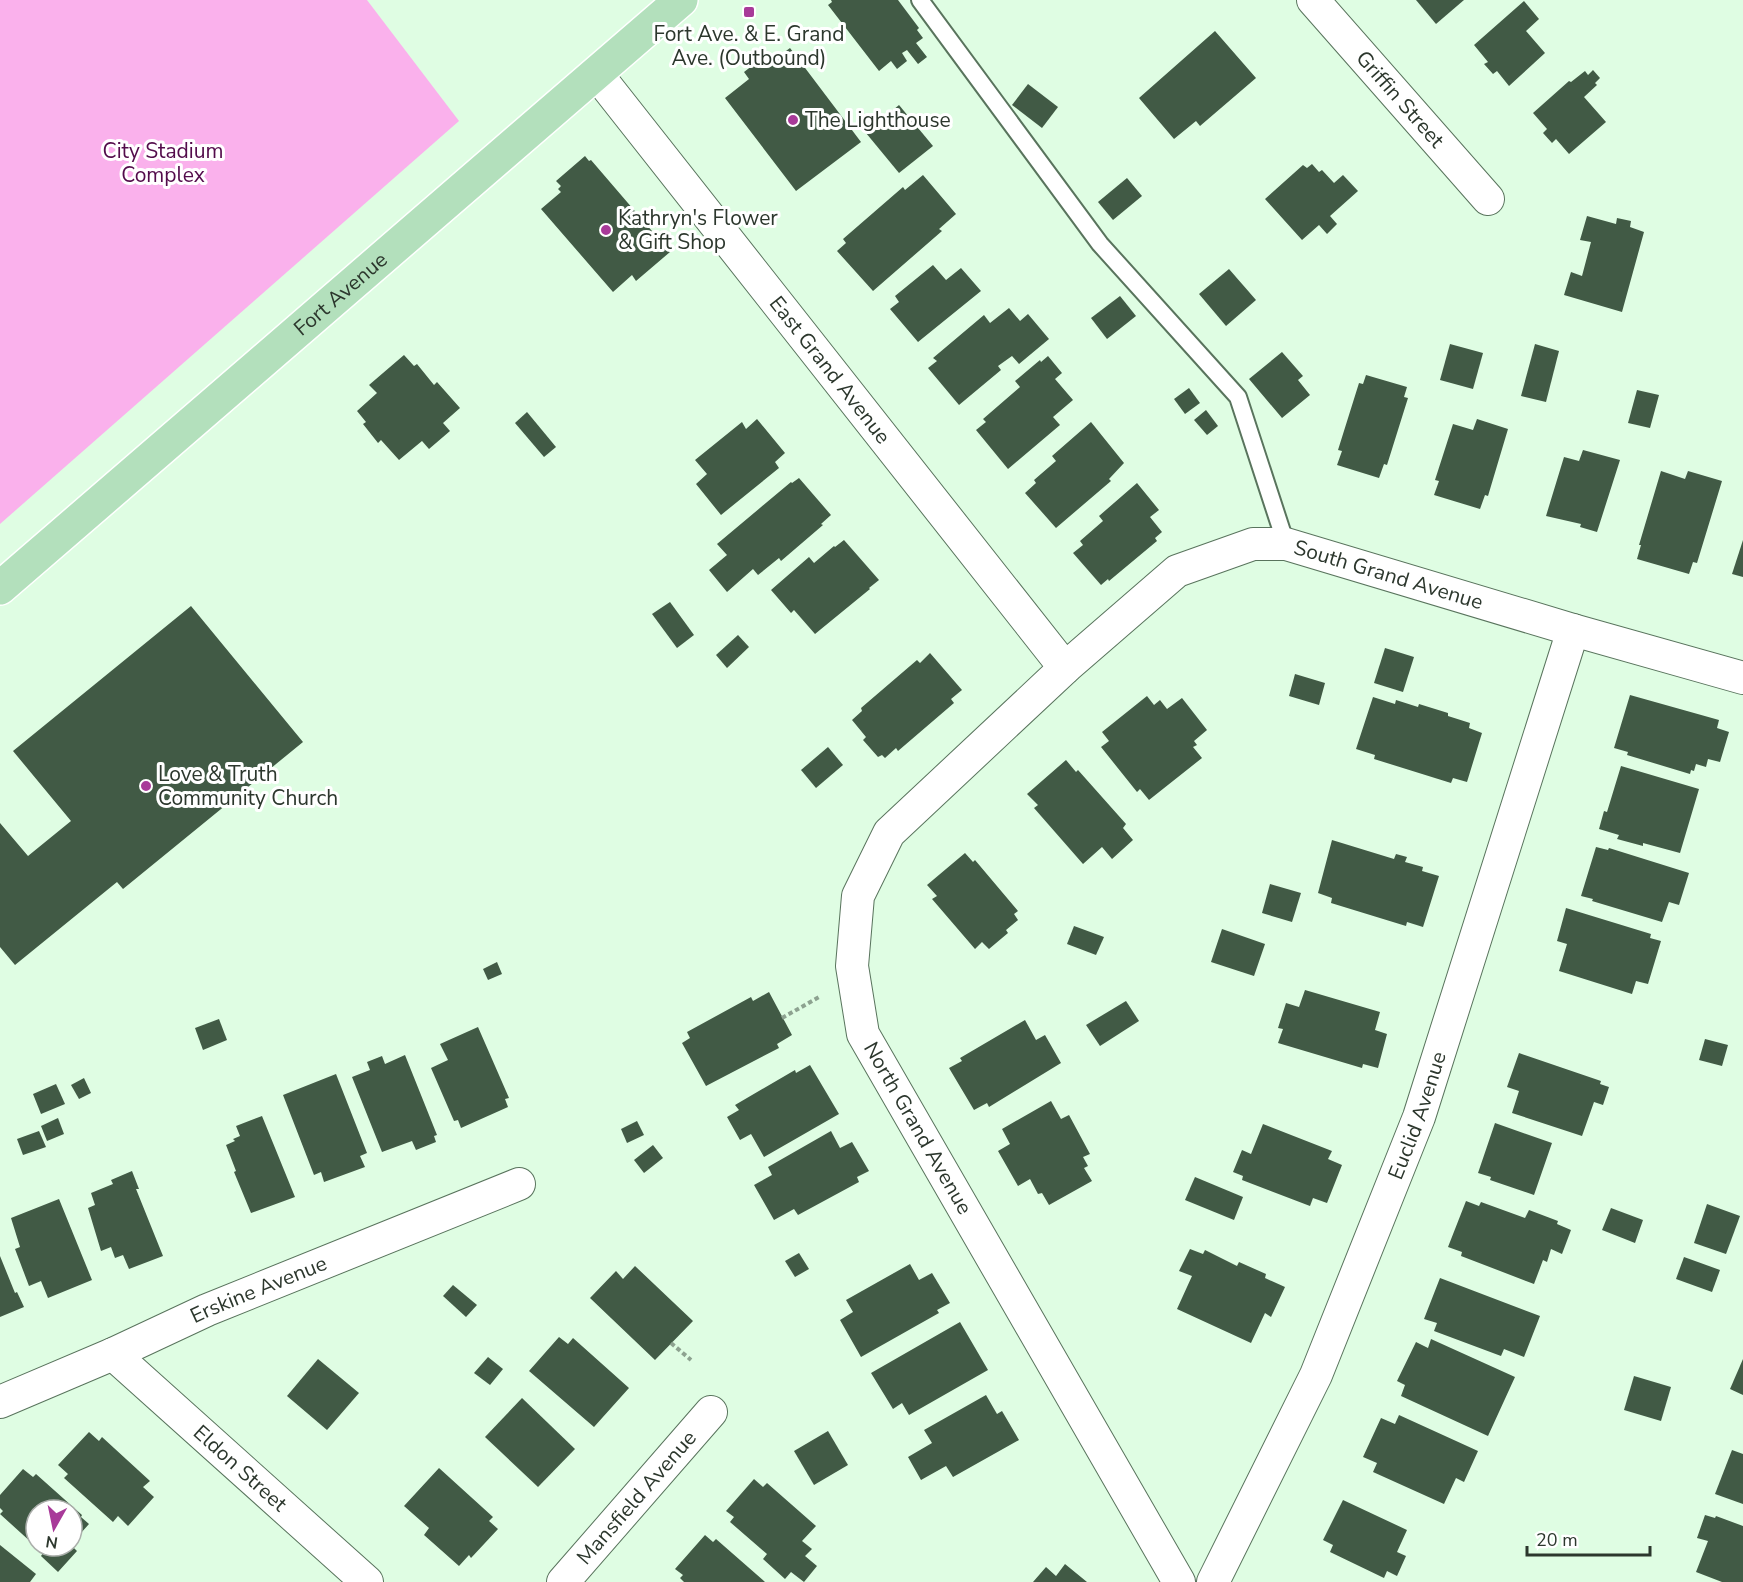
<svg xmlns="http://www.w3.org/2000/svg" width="1743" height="1582" font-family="'Nunito Sans',sans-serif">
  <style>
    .green { fill: #fab1ec }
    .building { fill: #415a45 }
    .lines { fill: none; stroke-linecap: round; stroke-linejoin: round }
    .lane-casing { stroke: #59745d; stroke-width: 20 }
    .street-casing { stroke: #59745d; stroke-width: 34 }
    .primary-casing { stroke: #fff; stroke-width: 36 }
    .path { stroke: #8da290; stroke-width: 4; stroke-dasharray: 4.5 3; stroke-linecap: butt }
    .lane { stroke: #fff; stroke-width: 16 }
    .street { stroke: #fff; stroke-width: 32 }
    .primary { stroke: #b3e0bc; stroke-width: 33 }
    .poi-dot { fill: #a83a99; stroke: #fff; stroke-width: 2 }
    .labels { text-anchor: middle; stroke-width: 6; stroke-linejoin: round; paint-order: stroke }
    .poi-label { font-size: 21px; fill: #2c372d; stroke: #fff; text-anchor: start }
    .street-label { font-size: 21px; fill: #2c372d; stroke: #fff }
    .park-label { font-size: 21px; fill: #530b4b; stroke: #fff }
  </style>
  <rect width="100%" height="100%" fill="#dffde3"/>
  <path class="green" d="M0 0H367L459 121 0 524Z"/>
  <g class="building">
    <path d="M831 0H898L919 28 917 30 923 38 916 43 927 57 918 64 907 50 902 53 907 61 897 69 891 61 879 71 828 5 832 2Z"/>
    <path d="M1416 0H1464L1436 24Z"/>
    <path d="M1524 1 1539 19 1526 31 1545 53 1509 86 1497 71 1493 74 1484 64 1488 62 1474 45Z"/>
    <path d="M1215 31 1256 78 1200 126 1196 121 1174 139 1139 98Z"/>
    <path d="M790 48 861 142 796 191 725 98 749 79 744 72 761 59 766 66Z"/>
    <path d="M1593 70 1600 78 1595 83 1597 85 1584 97 1606 122 1569 154 1556 139 1552 143 1543 133 1547 129 1533 113 1569 81 1571 82 1585 71 1588 75Z"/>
    <path d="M1028 84 1058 107 1042 128 1012 105Z"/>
    <path d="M899 105 933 146 899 173 866 133Z"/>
    <path d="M585 156 589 161 591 160 670 252 636 281 632 275 613 292 541 209 561 192 558 189 561 186 556 181Z"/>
    <path d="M1312 164 1319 172 1322 170 1334 183 1343 175 1358 191 1330 216 1337 224 1327 234 1319 225 1302 240 1265 199 1303 165 1307 168Z"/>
    <path d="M923 175 956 214 939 229 942 231 873 291 837 251 846 243 843 239 903 187 905 190Z"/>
    <path d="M1127 178 1142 196 1113 220 1098 202Z"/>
    <path d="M1587 216 1616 224 1617 218 1631 221 1630 227 1644 232 1622 312 1564 295 1571 272 1582 276 1591 242 1580 240Z"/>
    <path d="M933 265 946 280 961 268 981 291 918 342 890 309 899 302 895 296Z"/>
    <path d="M1229 269 1256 300 1226 326 1199 294Z"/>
    <path d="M1120 296 1136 316 1107 339 1091 318Z"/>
    <path d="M1009 308 1020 321 1028 314 1049 339 1019 364 1012 356 998 366 1001 370 959 405 928 368 937 361 933 358 984 315 990 323Z"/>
    <path d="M1450 344 1483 353 1473 389 1440 380Z"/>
    <path d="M1535 344 1559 351 1546 402 1521 396Z"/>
    <path d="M1282 352 1303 376 1298 380 1310 395 1282 418 1249 379Z"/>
    <path d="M404 355 414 366 417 364 434 385 437 382 460 408 443 423 450 431 429 449 422 441 399 460 381 440 378 443 363 424 366 422 357 411 377 393 369 385Z"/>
    <path d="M1048 356 1062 373 1055 379 1073 400 1053 417 1060 425 1008 469 976 430 986 422 983 419 1020 387 1015 381 1040 360 1041 362Z"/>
    <path d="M1366 375 1407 387 1404 397 1408 398 1387 465 1384 464 1379 478 1337 465 1342 451 1338 450 1359 383 1363 384Z"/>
    <path d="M1189 388 1200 403 1185 414 1174 399Z"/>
    <path d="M1637 390 1659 395 1650 428 1628 423Z"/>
    <path d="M1206 410 1218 426 1207 435 1194 420Z"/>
    <path d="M527 412 556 447 544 457 515 423Z"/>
    <path d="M757 419 785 453 775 462 779 468 721 515 696 484 707 474 695 460 742 422 746 429Z"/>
    <path d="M1477 419 1508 429 1488 496 1485 495 1480 509 1434 495 1439 481 1435 480 1453 424 1473 430Z"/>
    <path d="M1091 422 1124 463 1109 479 1111 481 1056 528 1025 493 1036 483 1034 480 1056 461 1052 456Z"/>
    <path d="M1583 450 1620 460 1597 532 1580 527 1581 524 1546 516 1564 457 1579 461Z"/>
    <path d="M1661 471 1685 479 1688 471 1722 481 1697 563 1693 562 1689 574 1637 559 1641 545H1639Z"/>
    <path d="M799 478 831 515 821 524 823 525 781 561 779 558 758 575 753 569 727 592 709 570 727 555 717 544 791 482 792 483Z"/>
    <path d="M1137 483 1159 510 1150 517 1162 532 1155 538 1157 541 1109 581 1108 579 1101 585 1073 553 1083 545 1080 541 1103 521 1099 516Z"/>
    <path d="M844 540 879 580 869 588 870 589 815 634 794 610 791 613 771 590 809 557 814 563 834 546 835 547Z"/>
    <path d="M1743 540V577L1732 574Z"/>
    <path d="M670 602 694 635 677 648 652 614Z"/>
    <path d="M191 606 303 742 123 889 117 882 15 965 0 947V823L28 856 71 821 13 751Z"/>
    <path d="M738 635 749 647 727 668 716 655Z"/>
    <path d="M1385 648 1414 657 1403 692 1374 683Z"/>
    <path d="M930 653 962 690 951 699 954 703 898 751 896 748 885 758 882 755 878 757 863 740 866 737 852 720 862 711 861 708 917 660 920 663Z"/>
    <path d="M1295 674 1325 683 1319 705 1289 696Z"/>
    <path d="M1630 695 1719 720 1717 728 1729 732 1720 762 1708 759 1706 767 1696 764 1694 771 1691 770 1690 774 1627 755 1628 752 1614 748Z"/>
    <path d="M1147 696 1154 705 1160 700 1167 709 1182 698 1207 730 1194 741 1197 745 1193 747 1202 758 1149 800 1140 789 1137 792 1101 747 1109 741 1102 732Z"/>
    <path d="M1373 697 1395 704 1396 700 1418 707 1419 704 1448 713V716L1470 723 1469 728 1482 733 1467 782 1453 778 1451 783 1374 759 1375 755 1356 749Z"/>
    <path d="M828 747 843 765 816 788 801 770Z"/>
    <path d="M1066 760 1076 772 1078 770 1126 824 1123 828 1133 840 1112 859 1102 847 1083 864 1034 808 1038 805 1027 794Z"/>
    <path d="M1621 766 1699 789 1680 853 1643 843V846L1617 839 1619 835 1599 829 1604 811 1607 812Z"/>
    <path d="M1332 840 1394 859 1396 854 1407 857 1405 862 1423 867 1422 871 1439 876 1423 927 1407 922 1406 926 1331 903 1332 898 1318 893Z"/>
    <path d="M1596 847 1608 850 1609 848 1689 873 1679 905 1669 902 1662 922 1592 901 1593 899 1581 896Z"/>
    <path d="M965 853 973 862 975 860 1018 911 1014 914 1018 920 1006 930 1008 933 989 949 982 942 975 949 932 899 937 896 927 885Z"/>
    <path d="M1270 884 1301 893 1292 922 1262 913Z"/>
    <path d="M1566 908 1651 934 1650 938 1661 941 1648 984 1636 981 1632 994 1559 971 1567 944 1557 941Z"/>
    <path d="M1074 926 1104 937 1096 955 1067 944Z"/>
    <path d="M1222 929 1265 944 1254 976 1211 962Z"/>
    <path d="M497 962 502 974 488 980 483 969Z"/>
    <path d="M1305 990 1380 1012 1375 1030 1387 1034 1378 1068 1363 1064 1362 1068 1278 1043 1283 1029 1278 1028 1286 1003 1299 1007Z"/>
    <path d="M769 992 792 1035 777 1044 779 1048 706 1086 682 1043 690 1038 687 1032 751 997 753 1001Z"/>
    <path d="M1126 1001 1139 1021 1100 1046 1086 1025Z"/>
    <path d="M219 1019 227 1040 203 1050 195 1028Z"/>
    <path d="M1025 1020 1036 1040 1045 1035 1061 1063 989 1107 987 1103 974 1110 949 1068 962 1061 960 1058Z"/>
    <path d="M478 1027 509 1098 505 1099 508 1107 461 1128 458 1120 454 1121 431 1068 448 1060 440 1044Z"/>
    <path d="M1705 1039 1728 1045 1722 1066 1699 1060Z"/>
    <path d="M1519 1053 1601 1081 1600 1084 1609 1087 1603 1105 1594 1102 1582 1136 1512 1113 1519 1091 1507 1087Z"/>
    <path d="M405 1055 437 1135 434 1136 436 1142 416 1150 412 1141 382 1152 352 1077 370 1070 367 1062 382 1056 385 1064Z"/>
    <path d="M810 1065 839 1114 764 1157 751 1134 740 1140 727 1117 739 1110 735 1105 795 1070 796 1073Z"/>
    <path d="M336 1074 367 1153 360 1156 365 1167 324 1182 321 1172 314 1175 283 1095Z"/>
    <path d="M84 1078 91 1093 79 1099 71 1085Z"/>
    <path d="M56 1084 65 1104 41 1114 33 1094Z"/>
    <path d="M1051 1101 1061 1119 1069 1115 1090 1154 1083 1157 1088 1166 1084 1168 1092 1181 1049 1205 1042 1193 1038 1194 1030 1179 1018 1186 998 1151 1010 1144 1002 1129Z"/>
    <path d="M262 1116 295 1197 251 1213 234 1172 236 1171 226 1145 235 1141 233 1139 240 1136 236 1126Z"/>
    <path d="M58 1118 64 1134 47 1141 41 1126Z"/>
    <path d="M637 1121 644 1135 627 1143 621 1129Z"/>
    <path d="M1495 1123 1552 1143 1534 1195 1490 1180 1491 1177 1478 1173Z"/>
    <path d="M1263 1124 1332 1151 1328 1159 1342 1165 1327 1203 1313 1198 1310 1206 1242 1180 1243 1176 1233 1172 1242 1150 1251 1154Z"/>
    <path d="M39 1131 46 1147 23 1155 17 1139Z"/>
    <path d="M831 1131 840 1148 852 1142 869 1171 857 1177 859 1182 798 1215 794 1209 774 1220 754 1185 772 1175 768 1167Z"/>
    <path d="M653 1145 663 1158 644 1173 634 1160Z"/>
    <path d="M132 1171 139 1189H136L163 1256 129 1269 123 1255 115 1258 111 1247 101 1251 88 1208 95 1205 91 1193 113 1184 111 1180Z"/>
    <path d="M1195 1177 1243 1197 1234 1220 1185 1200Z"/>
    <path d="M59 1199 92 1280 48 1298 41 1281 29 1286 15 1249 20 1247 11 1218Z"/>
    <path d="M1466 1201 1479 1206 1481 1202 1525 1218 1529 1210 1558 1221 1557 1224 1571 1230 1562 1254 1551 1249 1547 1262 1543 1260 1534 1284 1461 1256 1462 1252 1448 1247Z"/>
    <path d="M1707 1204 1740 1216 1726 1254 1694 1243Z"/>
    <path d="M1611 1208 1643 1220 1635 1243 1602 1230Z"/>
    <path d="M1190 1249 1203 1254 1205 1250 1237 1266 1239 1262 1266 1274 1265 1278 1285 1287 1271 1317 1265 1313 1251 1343 1177 1309 1192 1276 1179 1271Z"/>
    <path d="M799 1253 809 1269 795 1277 785 1261Z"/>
    <path d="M0 1256 15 1293 17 1292 24 1307 0 1317Z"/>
    <path d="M1684 1257 1720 1270 1712 1292 1676 1279Z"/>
    <path d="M910 1264 919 1280 932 1273 950 1303 937 1310 939 1313 861 1357 840 1320 853 1312 846 1300Z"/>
    <path d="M635 1266 693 1321 655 1360 590 1298 616 1271 623 1279Z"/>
    <path d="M1440 1278 1540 1316 1524 1357 1504 1349 1501 1356 1434 1331 1437 1323 1424 1319Z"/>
    <path d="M453 1285 477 1305 466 1317 443 1296Z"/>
    <path d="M960 1322 988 1370 909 1415 902 1403 893 1409 871 1373Z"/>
    <path d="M559 1337 568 1344 573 1338 629 1388 594 1427 529 1371Z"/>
    <path d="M1431 1339 1515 1377 1488 1436 1401 1396 1405 1385 1397 1381 1416 1342 1428 1348Z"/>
    <path d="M488 1357 503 1369 490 1385 474 1373Z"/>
    <path d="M318 1359 359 1393 327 1430 287 1396Z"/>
    <path d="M1743 1359V1395L1730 1389Z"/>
    <path d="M1634 1376 1671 1387 1661 1421 1624 1410Z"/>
    <path d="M986 1395 997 1414 1002 1411 1019 1440 953 1477 946 1466 921 1480 908 1457 932 1443 924 1430Z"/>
    <path d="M522 1398 575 1449 538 1487 485 1437Z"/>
    <path d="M1399 1415 1478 1451 1464 1482 1456 1478 1444 1504 1373 1472 1377 1463 1363 1457 1381 1418 1395 1424Z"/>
    <path d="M828 1431 848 1465 814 1485 794 1451Z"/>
    <path d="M89 1432 99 1441 102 1437 150 1481 143 1487 154 1497 128 1526 118 1516 113 1522 64 1478 68 1474 58 1465Z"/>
    <path d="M1732 1450 1743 1454V1504L1715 1494Z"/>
    <path d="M439 1468 493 1517 489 1521 498 1529 471 1558 469 1555 459 1566 424 1535 429 1528 404 1506Z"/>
    <path d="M23 1469 33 1477 36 1474 82 1515 81 1517 89 1524 72 1543V1510H36V1546H72L77 1551 58 1572 41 1556 43 1553 0 1514 3 1511 0 1508V1495Z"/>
    <path d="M754 1479 763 1487 767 1483 816 1526 802 1541 812 1549 805 1556 817 1566 804 1582 791 1572 785 1579 763 1559 767 1554 730 1522 734 1517 726 1511Z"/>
    <path d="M1343 1500 1407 1530 1397 1552 1406 1556 1397 1576 1387 1571 1384 1578 1330 1552 1333 1545 1323 1540Z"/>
    <path d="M1705 1515 1715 1518 1716 1516 1743 1526V1582H1722L1696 1572 1708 1541 1697 1538Z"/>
    <path d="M705 1535 713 1542 716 1539 765 1582H684L680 1578 683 1575 675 1569Z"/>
    <path d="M0 1545 36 1574 30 1582H0Z"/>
    <path d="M1065 1564 1087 1582H1033L1046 1567 1056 1576Z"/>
  </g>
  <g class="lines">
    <defs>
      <path id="lane" d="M920 0 1100 244 1238 397 1286 544"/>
      <g id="street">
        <path id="s1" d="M1313 0 1488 199"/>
        <path id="s2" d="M596 73 1065 668"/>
        <path id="s3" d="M113 1354 367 1582"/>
        <path id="s4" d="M0 1402 113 1354 207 1310 519 1184"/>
        <path id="s5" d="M563 1582 711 1412"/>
        <path id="s6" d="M1179 1582 863 1034 852 966 858 896 889 833 1065 668 1177 571 1253 544H1286L1573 630 1743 678"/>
        <path id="s7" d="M1213 1582 1316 1375 1419 1117 1573 630"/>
      </g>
      <g id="primary">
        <path id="s8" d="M0 588 681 0"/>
      </g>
    </defs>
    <use href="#lane" class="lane-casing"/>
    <use href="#street" class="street-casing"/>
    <use href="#primary" class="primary-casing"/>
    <g class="path">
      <path d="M782 1018 821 996"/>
      <path d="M671 1343 691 1360"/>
    </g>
    <use href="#lane" class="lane"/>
    <use href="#street" class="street"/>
    <use href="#primary" class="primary"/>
  </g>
  <g class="poi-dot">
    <rect x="743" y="6" width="12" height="12" rx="3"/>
    <circle cx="793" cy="120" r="6"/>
    <circle cx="606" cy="230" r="6"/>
    <circle cx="146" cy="786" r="6"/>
  </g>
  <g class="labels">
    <g class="poi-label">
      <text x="749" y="41" text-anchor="middle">Fort Ave. &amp; E. Grand<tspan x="749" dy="24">Ave. (Outbound)</tspan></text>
      <text x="805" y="127">The Lighthouse</text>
      <text x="618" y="225">Kathryn's Flower<tspan x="618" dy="24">&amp; Gift Shop</tspan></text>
      <text x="158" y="781">Love &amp; Truth<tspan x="158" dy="24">Community Church</tspan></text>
    </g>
    <g class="street-label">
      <text dy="7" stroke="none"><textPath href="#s1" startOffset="132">Griffin Street</textPath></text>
      <text dy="7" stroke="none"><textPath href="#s8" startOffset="450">Fort Avenue</textPath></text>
      <text dy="7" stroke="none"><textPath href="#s2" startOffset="378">East Grand Avenue</textPath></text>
      <text dy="7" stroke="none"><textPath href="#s6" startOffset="1452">South Grand Avenue</textPath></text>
      <text dy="7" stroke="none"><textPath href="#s7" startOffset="510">Euclid Avenue</textPath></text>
      <text transform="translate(918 1128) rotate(60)" y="7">North Grand Avenue</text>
      <text dy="7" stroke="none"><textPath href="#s4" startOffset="282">Erskine Avenue</textPath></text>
      <text dy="7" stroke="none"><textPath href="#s3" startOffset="171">Eldon Street</textPath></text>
      <text dy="7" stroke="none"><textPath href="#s5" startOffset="112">Mansfield Avenue</textPath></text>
    </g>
    <g class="park-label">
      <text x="163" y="158">City Stadium<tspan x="163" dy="24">Complex</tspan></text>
    </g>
  </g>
  <g transform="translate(54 1528) rotate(189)"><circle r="28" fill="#ffffff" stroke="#abafab" stroke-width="1.5"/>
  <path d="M0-4.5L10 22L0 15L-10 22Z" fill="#a83a99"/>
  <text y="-9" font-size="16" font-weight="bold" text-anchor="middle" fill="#2c372d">N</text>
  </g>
  <path d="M1527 1546v9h123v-9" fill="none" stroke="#2c372d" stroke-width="3"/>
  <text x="1536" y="1546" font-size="18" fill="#2c372d" stroke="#ffffff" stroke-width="4.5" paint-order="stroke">20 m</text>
</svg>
